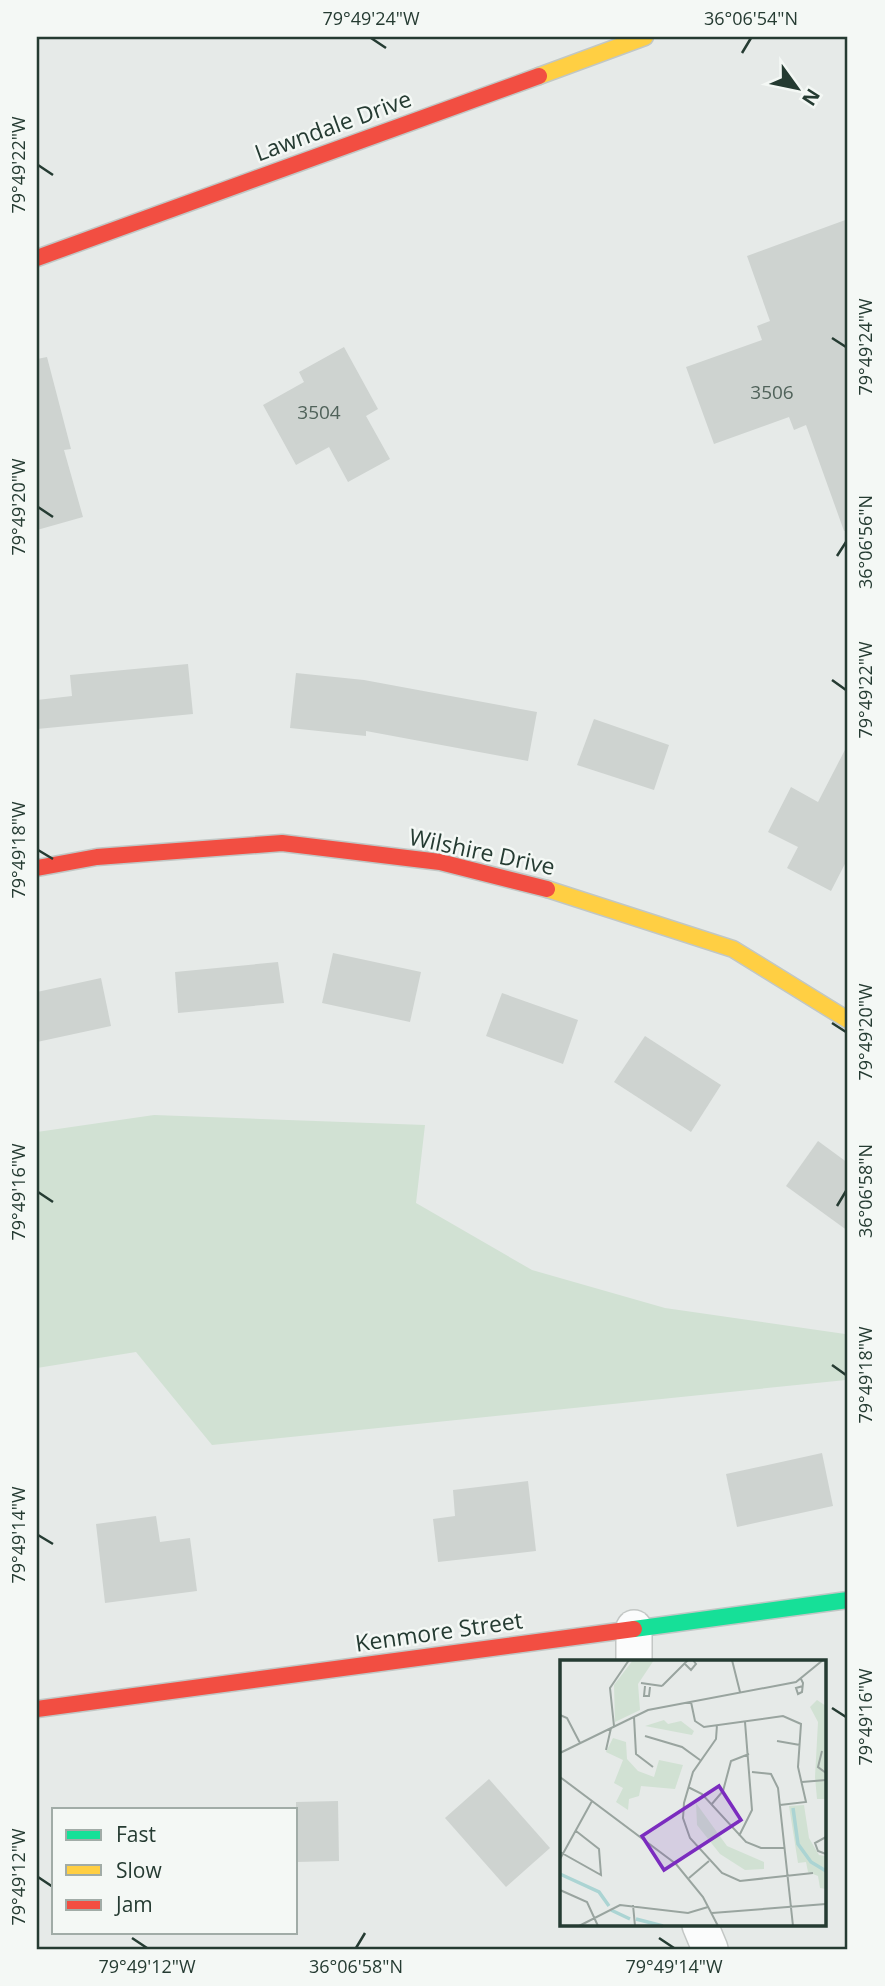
<svg xmlns="http://www.w3.org/2000/svg" width="885" height="1986" font-family="'Open Sans',sans-serif">
  <style>
    .green { fill: #d1e1d3 }
    .building { fill: #ced3d0 }
    .lines { fill: none; stroke-linecap: round; stroke-linejoin: round }
    .street-casing { stroke: #c3c7c5; stroke-width: 38 }
    .fast-casing { stroke: #c1c7c5; stroke-width: 19 }
    .slow-casing { stroke: #c1c7c5; stroke-width: 19 }
    .jam-casing { stroke: #c1c7c5; stroke-width: 19 }
    .street { stroke: #fbfcfc; stroke-width: 35 }
    .fast { stroke: #16e098; stroke-width: 16 }
    .slow { stroke: #ffcf43; stroke-width: 16 }
    .jam { stroke: #f24e42; stroke-width: 16 }
    .ticks { fill: none; stroke: #253b32; stroke-width: 2.5 }
    .labels { text-anchor: middle; stroke-width: 5; stroke-linejoin: round; paint-order: stroke }
    .number-label { font-size: 19px; fill: #50625a }
    .street-label { font-size: 23px; fill: #253b32; stroke: #f4f8f5 }
    .inset-river { fill: none; stroke: #abd4d3; stroke-width: 3.5 }
    .inset-road { fill: none; stroke: #99a49f; stroke-width: 2 }
    .view { fill: #7b2cbf; fill-opacity: 0.15; stroke: #7b2cbf; stroke-width: 3.5 }
    .inset-edge { fill: none; stroke: #253b32; stroke-width: 3.5 }
    .neatline { fill: none; stroke: #253b32; stroke-width: 2.5 }
    .ticks-label { font-size: 18px; text-anchor: middle; fill: #253b32 }
  </style>
  <rect width="100%" height="100%" fill="#e6eae8"/>
  <path class="green" d="M154 1115 425 1125 416 1203 532 1270 665 1308 845 1334 846 1380 212 1445 136 1352 37 1368V1132Z"/>
  <g class="building">
    <path d="M848 219V530L844 531 806 425 794 430 789 417 714 444 686 367 762 340 757 326 770 321 747 256Z"/>
    <path d="M344 347 378 409 366 416 390 459 348 482 329 447 296 465 263 405 304 382 299 372Z"/>
    <path d="M47 357 71 449 64 450 83 517 37 530V359Z"/>
    <path d="M188 664 193 714 37 729V700L72 696 70 675Z"/>
    <path d="M296 673 364 680 537 712 528 761 366 731V736L290 728Z"/>
    <path d="M594 719 669 745 654 790 577 765Z"/>
    <path d="M848 744V858L831 891 787 868 798 847 768 832 791 787 818 802Z"/>
    <path d="M333 953 421 972 410 1022 322 1003Z"/>
    <path d="M278 962 284 1003 178 1013 175 972Z"/>
    <path d="M101 978 111 1026 37 1042V992Z"/>
    <path d="M502 993 578 1020 563 1064 486 1036Z"/>
    <path d="M645 1036 721 1085 691 1132 614 1082Z"/>
    <path d="M818 1141 848 1163V1231L786 1186Z"/>
    <path d="M822 1453 833 1506 737 1527 726 1474Z"/>
    <path d="M528 1481 536 1551 438 1562 433 1519 455 1516 453 1490Z"/>
    <path d="M156 1516 160 1542 190 1538 197 1591 105 1603 96 1524Z"/>
    <path d="M489 1779 550 1848 506 1887 445 1818Z"/>
    <path d="M338 1801 339 1861 296 1862V1802Z"/>
  </g>
  <g class="lines">
    <defs>
      <g id="street">
        <path d="M634 1662V1628"/>
        <path d="M700 1925 710 1949"/>
      </g>
      <path id="fast" d="M634 1629 848 1600"/>
      <g id="slow">
        <path d="M539 76 645 37"/>
        <path d="M547 889 733 949 848 1020"/>
      </g>
      <g id="jam">
        <path d="M37 258 539 76"/>
        <path d="M37 868 97 857 282 843 440 862 547 889"/>
        <path d="M37 1709 634 1629"/>
      </g>
    </defs>
    <use href="#street" class="street-casing"/>
    <use href="#fast" class="fast-casing"/>
    <use href="#slow" class="slow-casing"/>
    <use href="#jam" class="jam-casing"/>
    <use href="#street" class="street"/>
    <use href="#fast" class="fast"/>
    <use href="#slow" class="slow"/>
    <use href="#jam" class="jam"/>
  </g>
  <path class="ticks" d="M371 38 386 48M742 53 751 38M38 165 53 175M832 338 846 347M38 507 53 517M837 556 846 542M832 680 846 690M38 850 53 859M832 1023 846 1032M38 1192 53 1202M837 1206 846 1191M832 1365 846 1375M38 1535 53 1544M832 1708 846 1717M38 1877 53 1887M132 1938 147 1948M659 1938 674 1948M356 1948 365 1933"/>
  <g class="labels">
    <g class="number-label">
      <text x="772" y="399">3506</text>
      <text x="319" y="419">3504</text>
    </g>
    <g class="street-label">
      <text transform="translate(333 126) rotate(-20)" y="8">Lawndale Drive</text>
      <text transform="translate(482 852) rotate(12)" y="8">Wilshire Drive</text>
      <text transform="translate(439 1632) rotate(-8)" y="8">Kenmore Street</text>
    </g>
  </g>
  <g transform="translate(560 1660)">
    <rect width="266" height="266" fill="#e6eae8"/>
    <path d="M73 0H94L78 24 80 50 55 62 54 25ZM257 40 266 46V139H257L255 117 258 62 250 47ZM104 60 108 64 121 61 134 71 132 75 85 66ZM53 78 66 82 67 99 78 111 94 117 99 100 123 105 115 129 81 126 79 136 69 139 68 150 56 142 63 128 54 123 63 100 46 92ZM136 143 167 186 204 202V209L185 210 160 194 137 165ZM244 145 249 178 259 195 266 196V229L260 228 258 216 248 212 246 202 238 203 229 146Z" fill="#d1e1d3"/>
    <path class="inset-river" d="M233 148 238 184 251 202 266 211M0 214 39 232 49 246M51 250 70 259M76 259 103 266"/>
    <path class="inset-road" d="M172 0 180 32M125 4 131 10 136 4 133 0M241 19 243 23 242 32 238 34 236 28 243 26M81 23 102 26M85 26 84 36H89L90 27M102 26 128 0M131 42 135 61 144 67 223 56 241 64 238 107 246 142 220 145M0 55 7 58 20 83M74 57 76 94 93 107M157 65 156 79 133 112 124 143 123 158 130 178 162 213 180 221 253 213M54 66 50 28 69 0M85 76 122 87 140 100M217 81 240 85M46 90 51 68M262 91 258 107 266 113M0 93 88 50 236 22 263 0M192 112 211 114 218 128 233 266M0 117 116 204 143 237 158 266M242 122 266 120M128 127 142 134 186 182 201 188H224M151 145 163 131 171 101 189 94M179 176 192 150 185 62M266 177 255 183 258 191 266 194M0 192 41 215 39 189 16 171M0 199 32 141M129 218 149 201M0 230 27 242 38 266M73 245 75 266M152 253 266 244M19 266 60 245 128 253 148 247"/>
    <path class="view" d="M159 126 181 160 104 210 82 176Z"/>
    <rect width="266" height="266" class="inset-edge"/>
  </g>
  <rect width="885" height="1986" fill="none" stroke="#f4f8f5" stroke-width="77"/>
  <rect x="52" y="1808" width="245" height="126" fill="#f4f8f5" stroke="#a1aca7" stroke-width="2"/>
  <rect x="66" y="1830" width="35" height="10" fill="#16e098" stroke="#a1aca7" stroke-width="2"/>
  <text x="116" y="1842" font-size="21" fill="#253b32">Fast</text>
  <rect x="66" y="1865" width="35" height="10" fill="#ffcf43" stroke="#a1aca7" stroke-width="2"/>
  <text x="116" y="1878" font-size="21" fill="#253b32">Slow</text>
  <rect x="66" y="1900" width="35" height="10" fill="#f24e42" stroke="#a1aca7" stroke-width="2"/>
  <text x="116" y="1912" font-size="21" fill="#253b32">Jam</text>
  <g transform="translate(797 88) rotate(123)" stroke="#f4f8f5" stroke-width="5" paint-order="stroke">
  <path d="M0-5L12 26L0 18L-12 26Z" fill="#253b32"/>
  <text y="-10" font-size="19" font-weight="bold" text-anchor="middle" fill="#253b32">N</text>
  </g>
  <rect x="38" y="38" width="808" height="1910" class="neatline"/>
  <g class="ticks-label">
    <text x="371" y="25">79°49'24"W</text>
    <text x="751" y="25">36°06'54"N</text>
    <text transform="translate(19 165) rotate(-90)" y="6">79°49'22"W</text>
    <text transform="translate(866 347) rotate(-90)" y="6">79°49'24"W</text>
    <text transform="translate(19 507) rotate(-90)" y="6">79°49'20"W</text>
    <text transform="translate(866 542) rotate(-90)" y="6">36°06'56"N</text>
    <text transform="translate(866 690) rotate(-90)" y="6">79°49'22"W</text>
    <text transform="translate(19 850) rotate(-90)" y="6">79°49'18"W</text>
    <text transform="translate(866 1032) rotate(-90)" y="6">79°49'20"W</text>
    <text transform="translate(866 1191) rotate(-90)" y="6">36°06'58"N</text>
    <text transform="translate(19 1192) rotate(-90)" y="6">79°49'16"W</text>
    <text transform="translate(866 1375) rotate(-90)" y="6">79°49'18"W</text>
    <text transform="translate(19 1535) rotate(-90)" y="6">79°49'14"W</text>
    <text transform="translate(866 1717) rotate(-90)" y="6">79°49'16"W</text>
    <text transform="translate(19 1877) rotate(-90)" y="6">79°49'12"W</text>
    <text x="147" y="1973">79°49'12"W</text>
    <text x="356" y="1973">36°06'58"N</text>
    <text x="674" y="1973">79°49'14"W</text>
  </g>
</svg>
